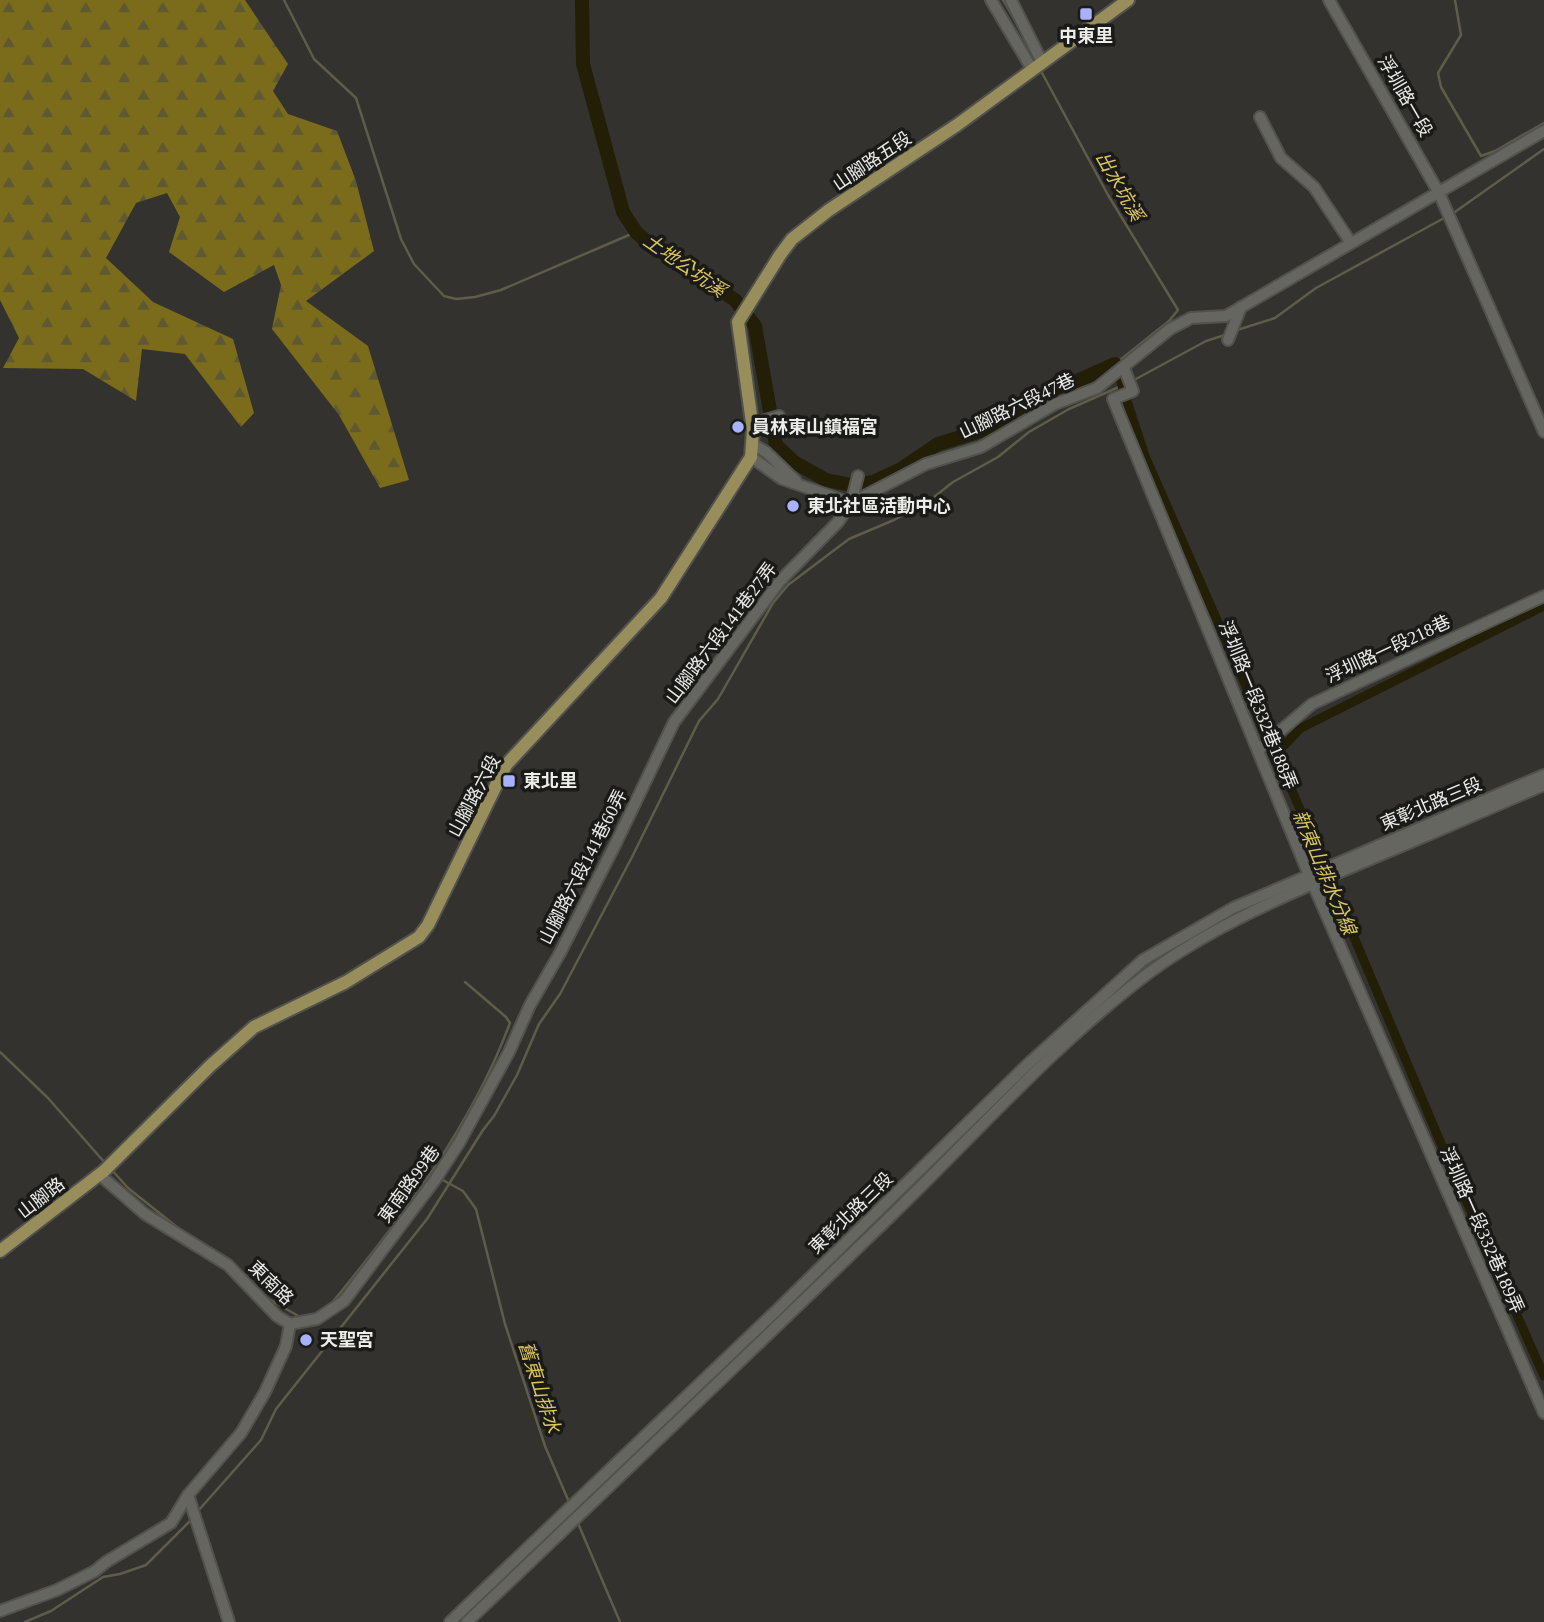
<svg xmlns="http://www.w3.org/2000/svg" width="1544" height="1622" font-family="'Times New Roman','Noto Sans TC',serif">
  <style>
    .forest { fill: url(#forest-firs) }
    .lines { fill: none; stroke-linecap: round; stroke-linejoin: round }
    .stream { stroke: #5f5c4a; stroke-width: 2.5 }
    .canal { stroke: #231e06; stroke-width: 9 }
    .river { stroke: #231e06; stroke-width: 14 }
    .minor-casing { stroke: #51514d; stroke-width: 14 }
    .major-casing { stroke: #51514d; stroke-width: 16 }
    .minor { stroke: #666661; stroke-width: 10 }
    .major { stroke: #988e5b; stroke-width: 12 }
    .poi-dot { fill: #a7b1fc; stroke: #1a1a18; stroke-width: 2.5 }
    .labels { text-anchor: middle; stroke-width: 7; stroke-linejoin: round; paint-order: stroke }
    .poi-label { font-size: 18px; font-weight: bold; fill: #ecece9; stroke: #1a1a18; text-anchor: start }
    .street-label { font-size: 18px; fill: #ecece9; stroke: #1a1a18 }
    .water-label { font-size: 19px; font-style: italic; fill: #dcc75d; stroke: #1a1a18 }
  </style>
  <defs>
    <pattern id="forest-firs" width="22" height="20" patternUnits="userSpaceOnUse" patternTransform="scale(1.75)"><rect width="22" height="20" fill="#7b6c1b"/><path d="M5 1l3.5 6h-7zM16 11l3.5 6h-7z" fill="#5e5833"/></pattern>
  </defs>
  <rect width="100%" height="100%" fill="#33322e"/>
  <path class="forest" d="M0 0H245L288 64 273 91 288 114 337 131 356 181 374 251 306 301 368 346 409 480 380 488 339 415 272 329 281 285 274 265 224 292 169 252 180 217 167 193 136 203 106 258 153 302 233 339 254 413 241 427 185 354 142 349 136 401 83 369 3 368 19 338 0 300Z"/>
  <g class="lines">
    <g class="stream">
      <path d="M284 0 314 59 356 98 401 239 414 264 444 296 456 299 475 297 501 290 636 232"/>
      <path d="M1003 0 1019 27"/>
      <path d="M1455 0 1461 35 1438 73 1441 87 1481 156 1495 151 1544 123"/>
      <path d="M1041 71 1108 195 1178 310 1169 321 1115 364"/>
      <path d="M1452 214 1544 149"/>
      <path d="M1234 331 1275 318 1316 288 1446 217"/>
      <path d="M1134 380 1206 341 1225 335"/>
      <path d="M0 1052 48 1098 106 1164"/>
      <path d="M111 1169 128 1188 182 1231"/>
      <path d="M439 1178 463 1191 476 1209 505 1324 545 1446 569 1502"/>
      <path d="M267 1298 300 1317"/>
      <path d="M331 1304C401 1219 471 1128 510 1023L506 1017 465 982"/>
      <path d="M198 1511 261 1440 276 1409 427 1219 483 1130 494 1116 517 1075 539 1024 560 994 632 857 699 721 718 699 773 603 788 585 849 539 894 520 929 501 953 482 998 457 1029 432 1069 409 1128 383"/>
      <path d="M577 1521 620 1622"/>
      <path d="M25 1622 51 1611 103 1577 120 1574 146 1565 192 1519"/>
    </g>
    <g class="canal">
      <path d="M1115 364 1145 456 1300 809 1442 1146 1544 1376"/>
      <path d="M1276 754 1301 728 1544 606"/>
    </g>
    <path class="river" d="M582 0 583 64 623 212 636 232 648 243 735 300 755 326 776 445 794 462 826 480 852 485 873 482 901 469 938 444 984 430 1055 391 1115 364"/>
    <defs>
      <g id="minor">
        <path d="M991 0 1032 69"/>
        <path d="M1011 0 1042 62"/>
        <path d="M1329 0 1439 193 1544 432"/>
        <path d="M1260 117 1281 158 1314 187 1351 243"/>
        <path d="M1228 340 1241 307"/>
        <path d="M1124 368 1133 391 1113 399 1309 875 1544 1413"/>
        <path d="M752 424 779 416"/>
        <path d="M754 445 766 452 796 481"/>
        <path d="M751 457 782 479 851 503 926 464 981 447 1055 404 1097 388 1170 329 1191 318 1226 316 1544 131"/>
        <path d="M1258 750 1312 704 1544 596"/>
        <path d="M100 1175 145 1214 228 1265 277 1316 290 1324"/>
        <path d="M290 1324 317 1319 344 1301 435 1180 459 1143 509 1052 530 1005 560 953 616 843 674 722 780 581 838 522 851 503 858 476"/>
        <path d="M188 1495 229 1622"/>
        <path d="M0 1611 57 1590 95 1571 106 1562 171 1523 188 1495 241 1433 265 1392 286 1346 290 1324"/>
        <path d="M450 1622 777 1310 1027 1065 1143 960 1233 908 1544 775"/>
        <path d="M467 1622C611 1485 755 1348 898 1209 980 1129 1058 1041 1150 972 1213 926 1288 894 1359 864 1421 838 1482 812 1544 785"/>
      </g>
      <path id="major" d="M0 1251 104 1171 210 1066 254 1027 346 982 419 937 428 925 506 765 661 598 751 457 753 430 738 322 780 255 792 239 829 210 957 125 1128 0"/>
    </defs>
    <use href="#minor" class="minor-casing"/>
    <use href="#major" class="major-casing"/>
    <use href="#minor" class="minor"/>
    <use href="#major" class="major"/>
  </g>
  <g class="poi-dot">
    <rect x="1079" y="7" width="14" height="14" rx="3.5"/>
    <circle cx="738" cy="427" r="7"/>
    <circle cx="793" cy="506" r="7"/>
    <rect x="502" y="774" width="14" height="14" rx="3.5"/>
    <circle cx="306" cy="1340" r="7"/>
  </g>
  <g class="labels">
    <g class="poi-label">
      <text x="1086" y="42" text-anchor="middle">中東里</text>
      <text x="752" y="433">員林東山鎮福宮</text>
      <text x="807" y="512">東北社區活動中心</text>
      <text x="523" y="787">東北里</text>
      <text x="320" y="1346">天聖宮</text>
    </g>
    <g class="street-label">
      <text transform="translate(1405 96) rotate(60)" y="6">浮圳路一段</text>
      <text transform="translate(872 161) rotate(-34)" y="6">山腳路五段</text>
      <text transform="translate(1017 406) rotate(-26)" y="6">山腳路六段47巷</text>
      <text transform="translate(721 633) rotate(-53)" y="6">山腳路六段141巷27弄</text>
      <text transform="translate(1388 649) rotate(-25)" y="6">浮圳路一段218巷</text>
      <text transform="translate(1258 705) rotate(68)" y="6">浮圳路一段332巷188弄</text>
      <text transform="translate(474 796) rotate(-62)" y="6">山腳路六段</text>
      <text transform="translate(1431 804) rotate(-23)" y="6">東彰北路三段</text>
      <text transform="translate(583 867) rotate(-63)" y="6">山腳路六段141巷60弄</text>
      <text transform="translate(409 1184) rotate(-54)" y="6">東南路99巷</text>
      <text transform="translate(41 1198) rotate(-38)" y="6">山腳路</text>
      <text transform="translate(851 1213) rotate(-44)" y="6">東彰北路三段</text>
      <text transform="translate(1482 1230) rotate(66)" y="6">浮圳路一段332巷189弄</text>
      <text transform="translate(271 1283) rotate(44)" y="6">東南路</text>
    </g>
    <g class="water-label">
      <text transform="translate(1120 186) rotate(60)" y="7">出水坑溪</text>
      <text transform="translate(685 265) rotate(35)" y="7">土地公坑溪</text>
      <text transform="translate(1325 872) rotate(67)" y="7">新東山排水分線</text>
      <text transform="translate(540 1387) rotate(72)" y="7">舊東山排水</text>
    </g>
  </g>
</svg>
